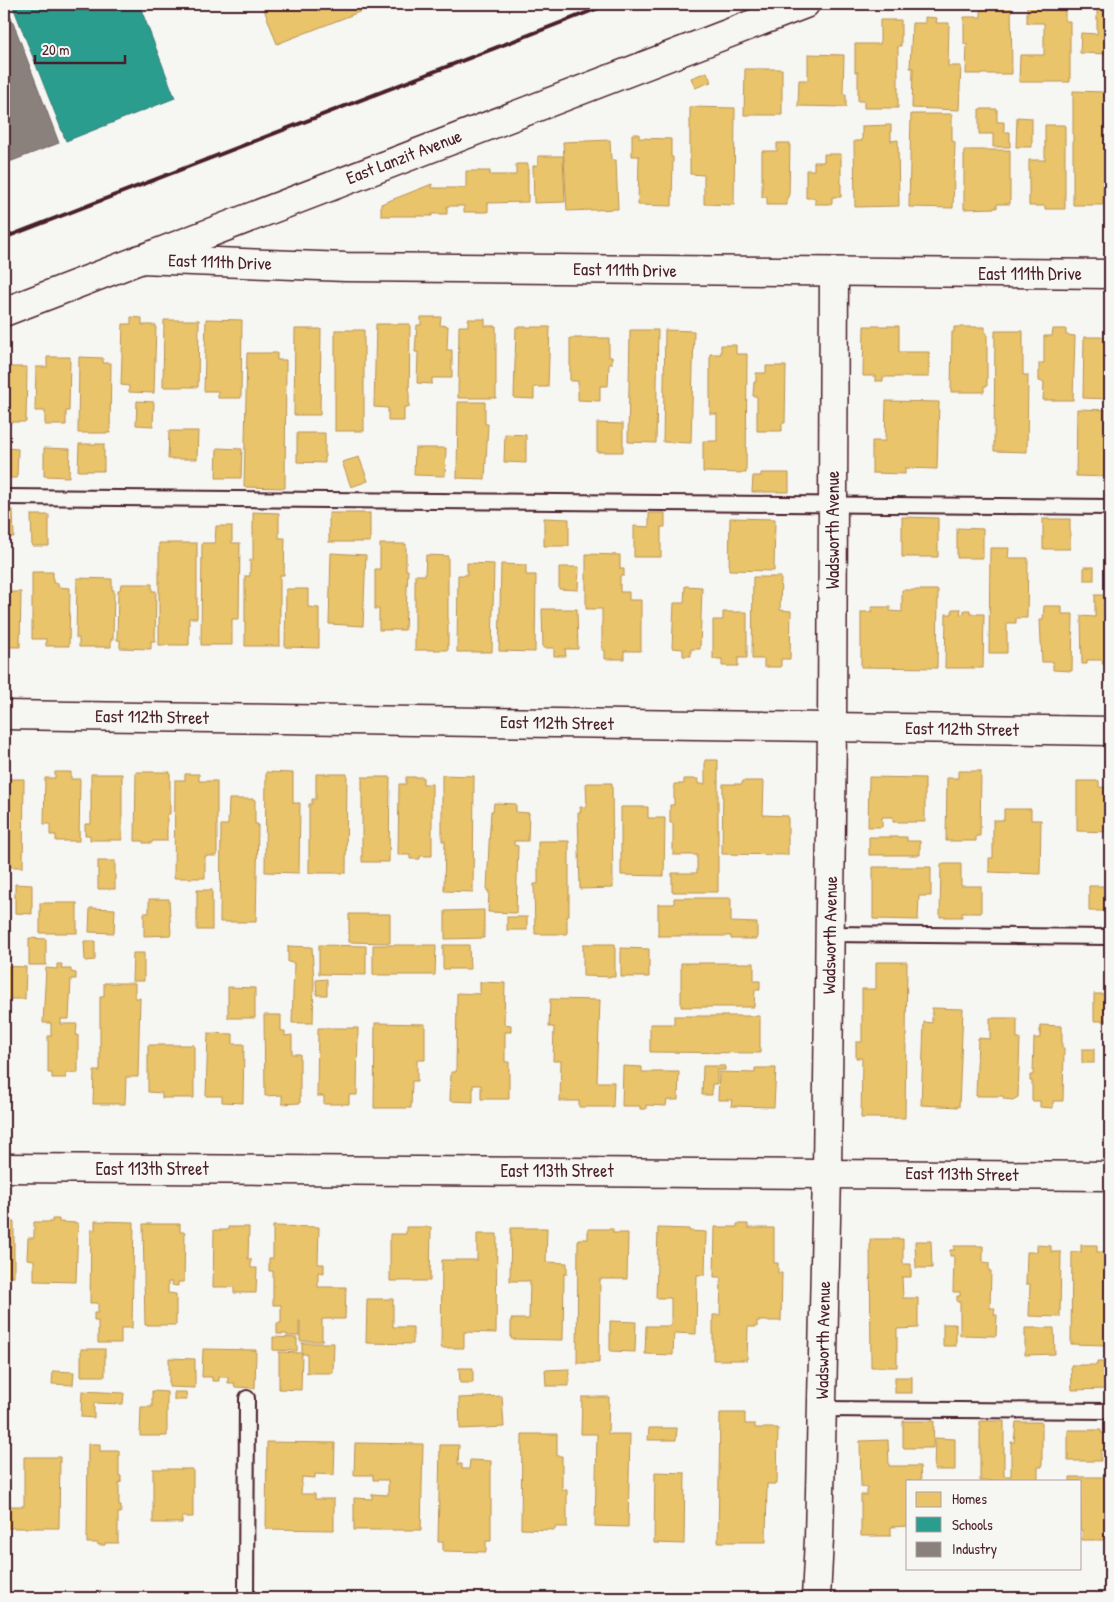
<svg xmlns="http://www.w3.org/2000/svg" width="1114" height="1602" font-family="'Patrick Hand',sans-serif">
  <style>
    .homes { fill: #e9c46a; stroke: #b99257 }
    .schools { fill: #2a9d8f; stroke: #347771 }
    .industry { fill: #8a817c; stroke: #776464 }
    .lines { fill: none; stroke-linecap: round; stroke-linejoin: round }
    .service-casing { stroke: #4a1f2b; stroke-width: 18 }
    .minor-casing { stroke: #4a1f2b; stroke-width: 31 }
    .service { stroke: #f6f6f2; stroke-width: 14 }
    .minor { stroke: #f6f6f2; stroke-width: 28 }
    .rail { stroke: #4a1f2b; stroke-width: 4 }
    .labels { text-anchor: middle; stroke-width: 5; stroke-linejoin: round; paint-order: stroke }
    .street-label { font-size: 18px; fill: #4a1f2b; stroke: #f6f6f2 }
  </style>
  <rect width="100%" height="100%" fill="#f6f6f2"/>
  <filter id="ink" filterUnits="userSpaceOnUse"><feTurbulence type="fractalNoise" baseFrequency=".02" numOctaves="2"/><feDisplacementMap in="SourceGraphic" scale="10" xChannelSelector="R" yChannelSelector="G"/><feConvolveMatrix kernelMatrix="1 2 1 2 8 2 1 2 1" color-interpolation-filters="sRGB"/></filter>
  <g filter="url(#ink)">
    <g class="homes">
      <path d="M262 4H371L372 7 277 44Z"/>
      <path d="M981 4H1011L1012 74H966L967 44H964V17H981Z"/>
      <path d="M1027 4H1065V21H1070V82H1019L1020 55H1044V23H1027Z"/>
      <path d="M1075 4H1110V54L1080 53 1081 33 1097 34V10L1075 9Z"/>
      <path d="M925 17 937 18 936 23H949L948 66H961L959 110 912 108 913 68H910L912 23H925Z"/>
      <path d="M880 20H901V46H898V108H864V101H858V72H855V44H880Z"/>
      <path d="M808 54 844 55 843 94H846V107L798 106 799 80H808Z"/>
      <path d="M745 69H782V115H744Z"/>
      <path d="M707 72 711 82 695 88 691 78Z"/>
      <path d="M1073 91 1104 92V115H1110V175H1107V186H1103V205H1073Z"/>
      <path d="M690 107 735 108 734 205 704 204V175L690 174Z"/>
      <path d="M979 109H997V122H1004V132H1010V147H993V134H979Z"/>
      <path d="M911 114H952V141L955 142 953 208 909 207Z"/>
      <path d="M1017 117 1032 118V147H1016Z"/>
      <path d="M891 125V141L898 140 899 206 855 207 854 141H862V126Z"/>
      <path d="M1045 125H1065V209H1045V206H1029V160H1045Z"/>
      <path d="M632 134H639V138L671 139V157H673L672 206 638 205 639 156H632Z"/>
      <path d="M610 140 611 160H616L618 209 567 211 563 142Z"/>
      <path d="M777 143H790L789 197H787V205H767V197H762V151H777Z"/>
      <path d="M964 150H1010V204H997V208L964 209Z"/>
      <path d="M824 154H841V197H832V204H815V198H806V170H814V162H824Z"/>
      <path d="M538 156H563L565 202 534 203 533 166 538 165Z"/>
      <path d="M516 164H528V202L488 203V212H464V206H447V214H432V216H381V204L432 184V188H466V171H490V175H516Z"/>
      <path d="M131 317 142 318V325H156L154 393 129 392V386L121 385 123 324H131Z"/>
      <path d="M421 317H441L440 325 448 326 447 350H452V378H432V384L417 383 418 352H415L417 325H421Z"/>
      <path d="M206 319 242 320 241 398H218V391H204Z"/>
      <path d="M468 319H485V326H496V398H458L459 326H468Z"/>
      <path d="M164 320H199L198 387H163Z"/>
      <path d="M376 324H410L409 407H404V421H388V408L374 407Z"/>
      <path d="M864 326H899V352H929V377H883V381H875V376H863Z"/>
      <path d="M516 327H550L548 387H534V399L514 398Z"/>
      <path d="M954 327H985V333H987V386H984V392H951L952 332H954Z"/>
      <path d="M295 329H321L320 415H294Z"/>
      <path d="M1053 329H1066V335L1075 336 1073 400H1043L1044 382 1039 381V363H1044V336H1052Z"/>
      <rect x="335" y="330" width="29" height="101"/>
      <path d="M630 330H658L656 443 628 442Z"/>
      <path d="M665 330 694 331 691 443 663 442Z"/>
      <path d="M995 331H1023V375H1028L1027 452 994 451Z"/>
      <path d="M1084 337H1110V399L1083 398Z"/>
      <path d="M570 338H609V357H612V364H609L608 386H600V401L578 400V381H570Z"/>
      <path d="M721 345H736V354H747L746 473 703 472V441H717V414H710V354H721Z"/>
      <path d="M247 353H277V360H286L285 488 244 487Z"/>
      <path d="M47 357H70L69 411H66V425H45V411H35L36 367H47Z"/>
      <path d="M79 357 103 358V363H111L110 433H78Z"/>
      <path d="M766 366H786L785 423H782V431H757V396H753L754 382H756V373H766Z"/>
      <path d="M4 367H27L26 422H4Z"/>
      <path d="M137 401 154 402 153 426 136 425Z"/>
      <path d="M886 401 939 402 937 469 905 468V474L872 473V441H885Z"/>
      <path d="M458 402H485V424H488L485 479 457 478Z"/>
      <path d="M1077 409 1110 410V477L1076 476Z"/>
      <path d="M597 423 623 424V452H597Z"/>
      <path d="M4 431H6V448L18 449 17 478H4Z"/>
      <path d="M169 431H198L197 459H168Z"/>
      <path d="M297 433H325V463L297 462Z"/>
      <path d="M505 434 526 435V463L504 462Z"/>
      <path d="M79 444H104V471H78Z"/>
      <path d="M44 448 70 449 69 477 44 476Z"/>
      <path d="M217 448 242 449 241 478H216Z"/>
      <path d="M415 448H446L445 476 414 475Z"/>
      <path d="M359 457 368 481 351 487 342 462Z"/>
      <path d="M761 473H789V492H752L753 476H761Z"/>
      <path d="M13 510 14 537H4V511Z"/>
      <path d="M253 512 279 513V538H285L284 575H280V646H245V576H250V560H253Z"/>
      <rect x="329" y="513" width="41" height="29"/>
      <path d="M649 513H665V527H661V557H634V526L649 527Z"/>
      <path d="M31 515H49V546H32Z"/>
      <path d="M902 517 938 518V557H902Z"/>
      <path d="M544 518 569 519V546H544Z"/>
      <path d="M730 518 775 519 774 571 729 570Z"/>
      <rect x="1043" y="519" width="27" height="30"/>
      <path d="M216 526H232V543H240L239 619H232V645H201L202 543H215Z"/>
      <path d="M957 528 983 529V558H957Z"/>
      <path d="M159 543H197V618H189V645H159Z"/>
      <path d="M380 544H406V570H408L405 630H379V609H375V569H380Z"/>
      <path d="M990 548H1009L1008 558H1028L1027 618H1016V623H1007V653H989Z"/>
      <path d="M331 553 366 555 363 626 329 624Z"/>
      <path d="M586 554 620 555V569H624V576H620V592H629V600H641V651H624V659H605V650H602V609H586Z"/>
      <path d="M426 555 448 556V650H415V575H425Z"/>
      <path d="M467 563 494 564 492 652H457L458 575H467Z"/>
      <path d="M501 564 526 565V575H536L535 652 499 651Z"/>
      <path d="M559 567H579L578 590 559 589Z"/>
      <rect x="1084" y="567" width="10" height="13"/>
      <path d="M32 572H53V583H58V587L70 588 69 646H46V639H32Z"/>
      <path d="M753 577H781L780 610 791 611 790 659H781V667H764V659H752Z"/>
      <path d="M77 578 112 579V590H114L113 639H111V647H79V638H76Z"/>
      <path d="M121 584H152V591H156L155 641H151V649L120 648V640H117L118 590H120Z"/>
      <path d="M685 586 702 587 700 649H691V656H683V649L672 648 674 603H684Z"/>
      <path d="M286 589H308V607L319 608V648L285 647Z"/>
      <path d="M902 590H938L937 668 861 667V612H872V607H890V611L902 612Z"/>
      <path d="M4 592H21L20 647H4Z"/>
      <path d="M1095 595H1110V660H1108V664H1102L1103 660H1087V664H1082L1081 616 1095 617Z"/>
      <path d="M1044 606H1062V614H1073L1072 671 1053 670V662H1042L1040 620H1043Z"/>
      <path d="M542 609H577L578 649H565L566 656H554V648H543Z"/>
      <path d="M952 609H961L960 614H964V610H970V614H984L983 668H945L946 614H952Z"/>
      <path d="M723 612H747V658H738V666H722V659H713V620H723Z"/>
      <path d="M705 760H718V892H672V873H697V855H673V823H670V805H674V784H684V779H698V784H705Z"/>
      <path d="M958 771H981L980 836H976V841H946L947 778H958Z"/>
      <path d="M55 772H71V779H80L79 841H56V835H50V824H44L45 778H55Z"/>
      <path d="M136 772H170V814H167V841H152V843H143V841H135Z"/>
      <path d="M266 772 293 773V803H300L299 873 265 872Z"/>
      <path d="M91 774H122V840H90V835H85V824H91Z"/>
      <path d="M185 774H199V781H217V856H205V878H174L175 780H185Z"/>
      <path d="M316 774H347L346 873H309V804H312V799H316Z"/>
      <path d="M442 775 474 776 473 892 444 891 445 841H442Z"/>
      <path d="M362 777H390L389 862H362Z"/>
      <path d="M406 777H423V784H432V856H420V859H410V855H398L399 784H406Z"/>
      <path d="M869 777 925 778V822H893V817H882V827H868Z"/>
      <path d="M4 779H24L23 867H4Z"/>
      <path d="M743 781H764L763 815 788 816V855L722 854 723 784H742Z"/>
      <path d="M1077 781H1099V787L1110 788V832L1077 831Z"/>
      <path d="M586 783H612L613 888 580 889 578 812H581L580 807H587Z"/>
      <path d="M229 799H255V824H258L256 922H220L221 825H228Z"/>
      <path d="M494 803 516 804V812L529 813 528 841H514V845L518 846 516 913 488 912 489 891H487L489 844 491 811H493Z"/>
      <path d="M621 807H648V818H665L664 876 621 875Z"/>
      <path d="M1004 809H1031V820H1041L1040 874 989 872V858H993V820H1004Z"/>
      <path d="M869 837H907V841H920V855H869Z"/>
      <path d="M538 841H569V916H567V934H535L534 884H538Z"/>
      <rect x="98" y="861" width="17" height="28"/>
      <path d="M941 864H961V886H981V913H962V917H940Z"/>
      <path d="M873 867H931V896H919L918 920 873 919Z"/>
      <path d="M15 884 32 885V914L15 913Z"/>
      <path d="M1089 886H1105L1104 911H1089Z"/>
      <rect x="197" y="890" width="15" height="40"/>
      <path d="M674 898H731V922L757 923V939H731V936H658V904H674Z"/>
      <path d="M149 899H169L171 935 144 936V913H149Z"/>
      <rect x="40" y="903" width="37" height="30"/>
      <path d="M90 908 115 909 114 933 89 932Z"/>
      <path d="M484 910V938L445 939V911Z"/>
      <path d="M349 914H390V943L349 942Z"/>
      <rect x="507" y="917" width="20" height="13"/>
      <path d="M29 938 46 939V965H29Z"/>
      <path d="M84 941H95V960L85 961Z"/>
      <path d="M583 944H615V977L583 976Z"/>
      <path d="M319 945 366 946V975L319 974Z"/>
      <path d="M373 945H436L435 975H373Z"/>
      <path d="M443 945H469L470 969H443Z"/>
      <path d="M288 946 312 947 314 983 313 1023H292L294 963 288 962Z"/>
      <path d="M621 948 649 949V977H621Z"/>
      <path d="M133 953H144V981H132Z"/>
      <path d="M876 962H907L905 1118H861L862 1058H856V1042H862V989H876Z"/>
      <path d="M681 963H754V981H760V990H755L754 1007H681Z"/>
      <path d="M57 964H62L61 969H71V972L76 973V979H71L69 1019H61V1024H77L76 1035H78V1073H66V1078H52V1073H48V1036H51V1023H43L46 968 57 969Z"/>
      <path d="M4 966 26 967 25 999H4Z"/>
      <path d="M327 979V995H317L316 980Z"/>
      <path d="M480 982 505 983 504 1024 511 1025V1032H505V1062H509V1099H481V1085H473V1102L450 1101 451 1072H456L457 993 480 994Z"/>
      <path d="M104 983H135V998H140L138 1077H126L125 1104H93L94 1071H100V997H104Z"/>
      <path d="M228 987 255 988V1018H228Z"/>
      <rect x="1094" y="994" width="16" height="27"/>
      <path d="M550 999 600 1000 597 1082H614L613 1107H579V1101H560L561 1061H553L554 1027H549Z"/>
      <path d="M932 1008 963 1009 959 1107 921 1105 924 1022 932 1023Z"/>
      <path d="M264 1015H281V1031H285V1036L292 1035V1054H300V1103L282 1104V1095L265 1096Z"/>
      <path d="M674 1016H760V1053L650 1052V1024H674Z"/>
      <path d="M990 1018H1017V1038H1020L1018 1097 1013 1100 1004 1099 1003 1096H976L978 1038 990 1039Z"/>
      <path d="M375 1023 425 1024V1060H417V1081H412L411 1108H374Z"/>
      <path d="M1040 1025 1062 1026V1048H1064L1063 1101H1053V1108L1040 1107V1101H1032V1081H1030V1075H1033L1034 1038H1040Z"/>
      <path d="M318 1028H358L357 1095H349V1104H324V1096H317Z"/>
      <path d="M208 1033 233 1034V1044H244L243 1103 222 1102V1096H206Z"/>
      <path d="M148 1045H194V1098H162V1093L148 1092Z"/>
      <rect x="1082" y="1049" width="12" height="14"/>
      <path d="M4 1059H7L6 1097H4Z"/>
      <path d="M623 1066 642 1067V1072H679L678 1100H667L666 1106 646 1105V1109H640V1106H622Z"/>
      <path d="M703 1066H725V1070H717V1084H712V1095H702Z"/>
      <path d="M755 1068H776L774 1107 731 1106 732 1100H718L719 1072 755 1073Z"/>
      <path d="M52 1219H59V1222L78 1223 76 1282 34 1281V1260L27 1259 28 1238H34V1222H52Z"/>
      <path d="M95 1221 134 1222 132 1328H121V1343H98V1321H94V1313H98V1303H90L91 1230H95Z"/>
      <rect x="4" y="1222" width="10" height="55"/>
      <path d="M143 1224H180V1232H185L184 1282H178V1286L172 1285V1282H168V1293L176 1294V1325H145Z"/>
      <path d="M737 1224H748V1228H774V1263H778V1273H782L781 1321H757V1327H748L747 1360H713V1315H720L721 1277H714L715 1227H737Z"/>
      <path d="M273 1226 319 1227 318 1264H324V1273L318 1272V1287H346L345 1319H322V1341H300V1321H299V1336H287V1334H277V1323H281V1305H273V1271H269V1258H273Z"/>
      <path d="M228 1227H249L248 1259H251V1268H257L256 1293H234V1287H213L214 1230H228Z"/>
      <path d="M406 1227H431L430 1281H390V1234H406Z"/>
      <path d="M511 1228H547L546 1262 567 1263V1274H564L563 1340 511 1339V1319H529L530 1281H510Z"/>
      <path d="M658 1228 689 1229V1231L706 1232 705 1275H697L696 1334 674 1333 673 1355 645 1354 646 1326H671V1298H656Z"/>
      <path d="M588 1229H613V1233H628L627 1279H600L599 1363H577L578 1239H588Z"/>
      <path d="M477 1234H497L496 1333 464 1332V1348H441L442 1260H477Z"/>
      <path d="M870 1239H903V1264H911V1277H902L903 1298H918V1328L897 1329V1367H871Z"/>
      <path d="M915 1241H931L932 1268H916Z"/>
      <path d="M1037 1245 1051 1246V1252H1061L1060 1317 1029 1316 1030 1284H1026L1027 1252H1037Z"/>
      <path d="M1081 1245H1097V1252H1106V1345L1071 1344 1072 1252H1081Z"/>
      <path d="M954 1246H983V1262L989 1263V1271H991L990 1308H995L994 1315H997L996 1336 960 1335V1302H957V1296H960V1292H953L954 1256H950V1250H954Z"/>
      <path d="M367 1299H393V1327H413V1344L366 1343Z"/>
      <path d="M610 1321 636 1322 635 1352 610 1351Z"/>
      <rect x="943" y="1324" width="13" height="22"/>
      <path d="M1025 1328H1054L1055 1354 1025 1355Z"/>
      <path d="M273 1337 297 1338V1351L273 1350Z"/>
      <path d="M302 1343H334L333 1373H307V1354H302Z"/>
      <rect x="81" y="1349" width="24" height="27"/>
      <path d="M203 1349 256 1350 255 1388 234 1387 235 1383H228V1377H219V1381H212V1377H202Z"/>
      <path d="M279 1352 302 1353 301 1390 279 1389Z"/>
      <path d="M169 1358 195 1359V1388L169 1387Z"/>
      <path d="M1097 1362H1108V1389L1072 1390 1071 1365H1097Z"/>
      <path d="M459 1368H473V1383H460Z"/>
      <path d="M569 1369V1386H546L545 1370Z"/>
      <path d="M53 1371 74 1372 73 1385 52 1384Z"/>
      <rect x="895" y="1377" width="17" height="16"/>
      <path d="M82 1391 124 1393 123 1404 94 1403V1418L81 1417Z"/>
      <path d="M152 1391 167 1392V1436H140L141 1407H152Z"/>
      <path d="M174 1392H186L187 1400H174Z"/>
      <path d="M502 1396 504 1427 460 1429 459 1398Z"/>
      <path d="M582 1397H609L608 1434H630L628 1527 595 1526 597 1434H581Z"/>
      <path d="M720 1413H745V1424H755V1428H778L777 1484H767L766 1542H718Z"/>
      <path d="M903 1421H934L933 1448H903Z"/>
      <path d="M980 1421H1004V1476H1011V1442H1014L1016 1422H1042V1467H1038V1481H980Z"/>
      <path d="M649 1428H677L676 1440H648Z"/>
      <path d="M1068 1430H1101V1433H1109V1450H1101V1461H1068Z"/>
      <path d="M522 1434H557V1456H562V1490H567V1527H555V1530L521 1529Z"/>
      <path d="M935 1438 955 1439V1470H934Z"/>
      <path d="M888 1440 889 1466H920L921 1481H908V1526L891 1527V1536H861V1495H867V1487H861L860 1441Z"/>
      <path d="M267 1442 335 1443 334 1475 315 1474V1478L302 1477 301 1494H315V1499H334V1530L266 1529Z"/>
      <path d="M355 1443 423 1444 421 1530H354V1498L372 1499V1494L388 1495V1480H373V1475H354Z"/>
      <path d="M88 1444H100V1451H119V1476H121V1483H119V1506H121V1513H118V1543H105V1545H98V1543H87Z"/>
      <path d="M440 1445H459L458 1464H462V1469H469L470 1460 491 1461V1541H486V1552L443 1551V1542H438Z"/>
      <path d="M4 1456H7V1506H24V1457H60L59 1528H4Z"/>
      <path d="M153 1469H193V1517H182V1523H153Z"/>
      <path d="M655 1472 685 1473 684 1544 654 1543Z"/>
      <path d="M1070 1477H1107L1105 1540H1082V1530H1080V1481H1070Z"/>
    </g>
    <path class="schools" d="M12 4H139L175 98 66 141Z"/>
    <path class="industry" d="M4 4H6L59 143 4 164Z"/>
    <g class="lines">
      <defs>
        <g id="service">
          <path d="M4 497 1110 507"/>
          <path d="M830 934 1110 937"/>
          <path d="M821 1409 1110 1411"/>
          <path d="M246 1598 247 1398"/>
        </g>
        <g id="minor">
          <path d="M140 259 346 267 1110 274"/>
          <path d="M4 312 805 4"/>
          <path d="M4 715 1110 731"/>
          <path d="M4 1168 1110 1176"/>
          <path d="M816 1598 819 1539 827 1173 832 727 834 272"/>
        </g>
      </defs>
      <use href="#service" class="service-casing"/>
      <use href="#minor" class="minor-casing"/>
      <use href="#service" class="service"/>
      <use href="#minor" class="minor"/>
      <path class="rail" d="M4 238 609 4"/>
    </g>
  </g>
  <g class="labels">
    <g class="street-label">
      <text transform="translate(404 157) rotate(-21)" y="6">East Lanzit Avenue</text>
      <text transform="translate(220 262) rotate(2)" y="6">East 111th Drive</text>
      <text transform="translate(625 270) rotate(1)" y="6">East 111th Drive</text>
      <text x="1030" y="280">East 111th Drive</text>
      <text transform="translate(833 530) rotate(-90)" y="6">Wadsworth Avenue</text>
      <text transform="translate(152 717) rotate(1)" y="6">East 112th Street</text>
      <text transform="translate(557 723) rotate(1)" y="6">East 112th Street</text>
      <text transform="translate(962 729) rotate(1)" y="6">East 112th Street</text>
      <text transform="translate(830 935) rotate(-89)" y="6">Wadsworth Avenue</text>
      <text x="152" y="1175">East 113th Street</text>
      <text x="557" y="1177">East 113th Street</text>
      <text transform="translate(962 1174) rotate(1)" y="6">East 113th Street</text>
      <text transform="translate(823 1340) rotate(-89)" y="6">Wadsworth Avenue</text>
    </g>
  </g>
  <rect width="1114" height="1602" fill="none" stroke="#f6f6f2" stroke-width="20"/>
  <rect x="10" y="10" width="1094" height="1582" fill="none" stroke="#4a1f2b" stroke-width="2" filter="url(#ink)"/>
  <rect x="906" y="1480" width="175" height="90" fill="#f6f6f2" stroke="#b1a0a2"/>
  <rect x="916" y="1492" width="25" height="15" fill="#e9c46a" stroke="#b1a0a2"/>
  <text x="952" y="1504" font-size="15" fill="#4a1f2b">Homes</text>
  <rect x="916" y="1517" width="25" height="15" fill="#2a9d8f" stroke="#b1a0a2"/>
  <text x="952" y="1530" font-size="15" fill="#4a1f2b">Schools</text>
  <rect x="916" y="1542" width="25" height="15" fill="#8a817c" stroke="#b1a0a2"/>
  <text x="952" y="1554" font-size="15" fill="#4a1f2b">Industry</text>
  <path d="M35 55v8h90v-8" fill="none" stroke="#4a1f2b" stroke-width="2.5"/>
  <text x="42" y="55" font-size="15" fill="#4a1f2b" stroke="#f6f6f2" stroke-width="4" paint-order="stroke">20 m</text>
</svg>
